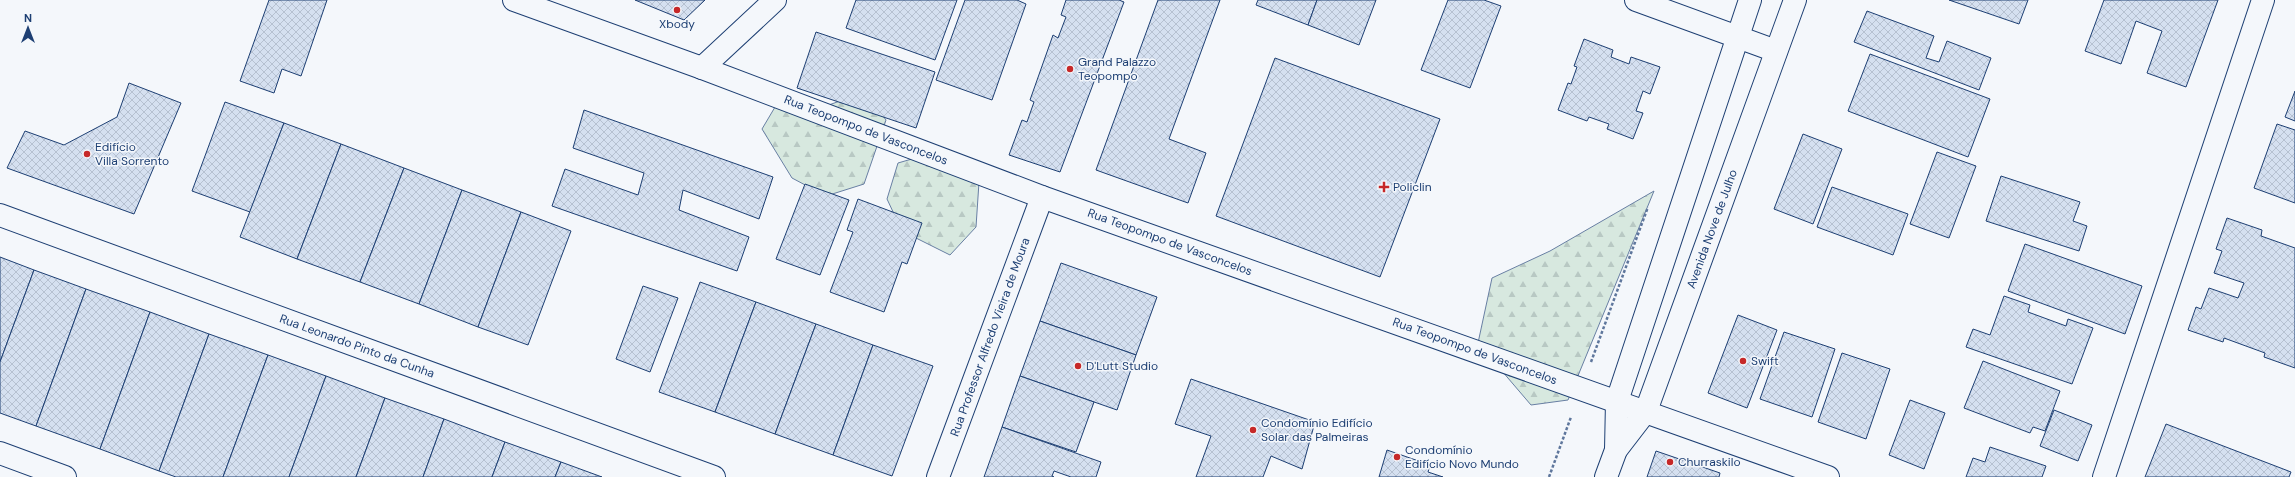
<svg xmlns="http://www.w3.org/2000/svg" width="2295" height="477" font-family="'DM Sans',sans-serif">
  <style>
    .forest { fill: url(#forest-firs); stroke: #687fa3 }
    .building { fill: url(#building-cross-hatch); stroke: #1d3f73 }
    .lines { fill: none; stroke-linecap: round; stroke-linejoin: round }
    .minor-casing { stroke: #1d3f73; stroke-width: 24 }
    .major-casing { stroke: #1d3f73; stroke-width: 24 }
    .path { stroke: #5e769c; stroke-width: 2.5; stroke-dasharray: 3 2; stroke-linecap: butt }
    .minor { stroke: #f4f7fb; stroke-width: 22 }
    .major { stroke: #f4f7fb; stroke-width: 22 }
    .poi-dot { fill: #c62828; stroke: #f4f7fb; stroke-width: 1.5 }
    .labels { text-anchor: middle; stroke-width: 3; stroke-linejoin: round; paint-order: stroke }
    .poi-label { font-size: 12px; fill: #1d3f73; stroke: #f4f7fb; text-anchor: start }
    .street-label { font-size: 12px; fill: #1d3f73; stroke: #f4f7fb }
  </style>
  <defs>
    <pattern id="forest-firs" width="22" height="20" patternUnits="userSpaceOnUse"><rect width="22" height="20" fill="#d7e8df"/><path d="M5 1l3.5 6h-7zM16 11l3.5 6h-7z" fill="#b8c8c3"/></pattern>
    <pattern id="building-cross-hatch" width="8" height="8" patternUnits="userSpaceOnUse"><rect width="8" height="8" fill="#d5e0f0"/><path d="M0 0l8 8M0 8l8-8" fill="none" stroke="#b6c1d1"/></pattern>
  </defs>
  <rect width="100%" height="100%" fill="#f4f7fb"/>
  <g class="forest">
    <path d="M865 92 886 120 864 184 826 196 792 178 762 129 778 102 812 111Z"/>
    <path d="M929 154 979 182 976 227 950 255 902 231 887 199 898 163Z"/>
    <path d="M1654 191 1568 400 1531 405 1478 343 1492 278 1550 251Z"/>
  </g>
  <g class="building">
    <path d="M269 0H327L301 76 282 69 274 93 240 81Z"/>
    <path d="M635 0H705L684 20Z"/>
    <path d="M856 0H957L935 60 846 28Z"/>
    <path d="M965 0H1017L1026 4 992 100 936 80Z"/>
    <path d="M1066 0H1119L1124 2 1060 172 1009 155 1022 120 1027 122 1034 102 1030 100 1053 35 1058 38 1066 17 1061 15Z"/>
    <path d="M1158 0H1220L1169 139 1206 153 1188 203 1096 170Z"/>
    <path d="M1258 0H1317L1308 25 1256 5Z"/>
    <path d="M1317 0H1376L1359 45 1308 25Z"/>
    <path d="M1448 0H1484L1501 6 1470 88 1421 70Z"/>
    <path d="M1949 0H2028L2019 24Z"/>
    <path d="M2104 0H2218L2186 87 2147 73 2162 31 2136 21 2121 64 2085 51Z"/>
    <path d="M1867 11 1934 36 1926 58 1939 62 1947 41 1991 58 1979 90 1854 42Z"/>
    <path d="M816 32 935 72 916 128 797 88Z"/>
    <path d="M1584 39 1613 50 1611 57 1629 64 1631 57 1660 67 1650 94 1643 91 1636 111 1643 113 1633 139 1607 129 1609 124 1589 117 1587 121 1558 110 1568 83 1571 84 1577 67 1574 66Z"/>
    <path d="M1870 54 1990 99 1968 157 1848 111Z"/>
    <path d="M1275 58 1440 119 1380 277 1216 216Z"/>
    <path d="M129 83 181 103 134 214 7 168 25 131 64 145 117 117Z"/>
    <path d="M2295 91V121L2285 117Z"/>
    <path d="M225 102 284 123 250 212 192 191Z"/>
    <path d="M584 110 773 177 759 219 683 190 679 210 749 237 737 271 552 206 565 169 638 195 644 173 573 148Z"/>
    <path d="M284 123 341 144 297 259 240 237Z"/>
    <path d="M2277 124 2295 130V203L2254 188Z"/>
    <path d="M1803 134 1842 149 1813 224 1774 209Z"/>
    <path d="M341 144 404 168 360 282 297 259Z"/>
    <path d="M1937 152 1976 166 1949 238 1910 224Z"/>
    <path d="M404 168 462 190 419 304 360 282Z"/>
    <path d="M2001 176 2080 202 2073 221 2087 226 2079 251 1986 221Z"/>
    <path d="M805 184 849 200 820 275 776 259Z"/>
    <path d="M1832 187 1908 214 1893 255 1817 227Z"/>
    <path d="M462 190 521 212 478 327 419 304Z"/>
    <path d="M858 199 922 223 907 264 902 262 884 312 830 292 853 232 847 230Z"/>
    <path d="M521 212 571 231 528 345 478 327Z"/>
    <path d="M2227 218 2262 230 2261 236 2295 248V368L2264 357 2265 353 2224 338 2223 342 2188 330 2196 307 2201 309 2209 288 2238 298 2244 283 2214 273 2222 251 2216 249Z"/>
    <path d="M2025 244 2142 286 2125 334 2008 291Z"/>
    <path d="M0 257 34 270 0 362Z"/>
    <path d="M1061 263 1157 297 1136 355 1040 321Z"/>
    <path d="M34 270 86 289 36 426 0 413V362Z"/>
    <path d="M700 282 756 302 715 412 659 392Z"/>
    <path d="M643 286 678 298 650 372 616 359Z"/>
    <path d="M86 289 150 312 100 449 36 426Z"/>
    <path d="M2004 296 2030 305 2028 312 2066 326 2068 319 2093 328 2072 384 1966 347 1973 329 1990 335Z"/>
    <path d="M756 302 816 324 775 434 715 412Z"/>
    <path d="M150 312 209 334 159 471 100 449Z"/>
    <path d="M1738 315 1777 330 1747 408 1708 393Z"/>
    <path d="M1040 321 1136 355 1117 410 1020 376Z"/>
    <path d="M816 324 873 345 833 455 775 434Z"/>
    <path d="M1784 332 1835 349 1812 417 1760 399Z"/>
    <path d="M209 334 268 355 223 477H176L159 471Z"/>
    <path d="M873 345 933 366 892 476 833 455Z"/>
    <path d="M1842 353 1890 369 1866 439 1818 422Z"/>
    <path d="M268 355 326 376 289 477H223Z"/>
    <path d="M1983 361 2060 391 2045 431 2033 427 2030 433 1964 408Z"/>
    <path d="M326 376 385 398 356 477H289Z"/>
    <path d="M1020 376 1094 402 1076 452 1002 427Z"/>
    <path d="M1191 379 1315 422 1302 469 1271 456 1263 477H1196L1211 436 1175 424Z"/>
    <path d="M385 398 444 419 423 477H356Z"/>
    <path d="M1910 400 1945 413 1924 469 1889 455Z"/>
    <path d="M2054 410 2092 425 2078 461 2040 446Z"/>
    <path d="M444 419 505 442 492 477H423Z"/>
    <path d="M2166 424 2291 472 2289 477H2145Z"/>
    <path d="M1002 427 1101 462 1096 477H1071L1054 471 1052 476 1054 477H984Z"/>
    <path d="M505 442 561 462 555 477H492Z"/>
    <path d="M1990 447 2046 466 2042 477H1966L1973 458 1985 462Z"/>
    <path d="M1387 450 1430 465 1428 472 1443 477H1379Z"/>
    <path d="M1656 451 1720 473 1719 477H1647Z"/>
    <path d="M561 462 602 477H555Z"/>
  </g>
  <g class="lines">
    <defs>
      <g id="minor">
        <path d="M514 0 702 68 1042 197 1828 477"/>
        <path d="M1636 0 1776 51"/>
        <path d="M702 68 775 0"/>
        <path d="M0 215 714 477"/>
        <path d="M938 477 1042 197"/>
        <path d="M2104 477 2263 0"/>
      </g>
      <g id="major">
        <path d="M1616 450 1617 401 1750 0"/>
        <path d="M0 453 65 477"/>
        <path d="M1606 477 1616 450 1646 411 1795 0"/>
      </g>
    </defs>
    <use href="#minor" class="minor-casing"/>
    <use href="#major" class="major-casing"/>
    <g class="path">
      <path d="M1591 362 1648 207"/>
      <path d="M1549 477 1571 417"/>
    </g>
    <use href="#minor" class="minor"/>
    <use href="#major" class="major"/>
  </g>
  <g class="poi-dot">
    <circle cx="677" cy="10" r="4"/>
    <circle cx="1070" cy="69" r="4"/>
    <circle cx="87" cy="154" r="4"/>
    <path d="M1382 181h4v4h4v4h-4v4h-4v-4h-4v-4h4z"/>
    <circle cx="1743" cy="361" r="4"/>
    <circle cx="1078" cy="366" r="4"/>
    <circle cx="1253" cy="430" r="4"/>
    <circle cx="1397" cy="457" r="4"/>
    <circle cx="1670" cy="462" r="4"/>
  </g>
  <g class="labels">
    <g class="poi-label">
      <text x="677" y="28" text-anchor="middle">Xbody</text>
      <text x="1078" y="66">Grand Palazzo<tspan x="1078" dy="14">Teopompo</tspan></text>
      <text x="95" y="151">Edifício<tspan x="95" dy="14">Villa Sorrento</tspan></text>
      <text x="1393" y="191">Policlin</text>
      <text x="1751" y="365">Swift</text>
      <text x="1086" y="370">D'Lutt Studio</text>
      <text x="1261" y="427">Condomínio Edifício<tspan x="1261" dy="14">Solar das Palmeiras</tspan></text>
      <text x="1405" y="454">Condomínio<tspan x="1405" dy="14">Edifício Novo Mundo</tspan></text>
      <text x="1678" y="466">Churraskilo</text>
    </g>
    <g class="street-label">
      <text transform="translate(866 130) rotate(21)" y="4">Rua Teopompo de Vasconcelos</text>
      <text transform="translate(1712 229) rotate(-70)" y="4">Avenida Nove de Julho</text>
      <text transform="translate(1170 242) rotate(20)" y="4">Rua Teopompo de Vasconcelos</text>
      <text transform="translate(990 337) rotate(-70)" y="4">Rua Professor Alfredo Vieira de Moura</text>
      <text transform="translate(357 346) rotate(20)" y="4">Rua Leonardo Pinto da Cunha</text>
      <text transform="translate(1475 351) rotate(20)" y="4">Rua Teopompo de Vasconcelos</text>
    </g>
  </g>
  <g transform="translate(28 28)" stroke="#f4f7fb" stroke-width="3" paint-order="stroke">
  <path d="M0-3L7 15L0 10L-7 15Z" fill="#1d3f73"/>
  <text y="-6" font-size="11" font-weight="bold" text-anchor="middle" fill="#1d3f73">N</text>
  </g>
</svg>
